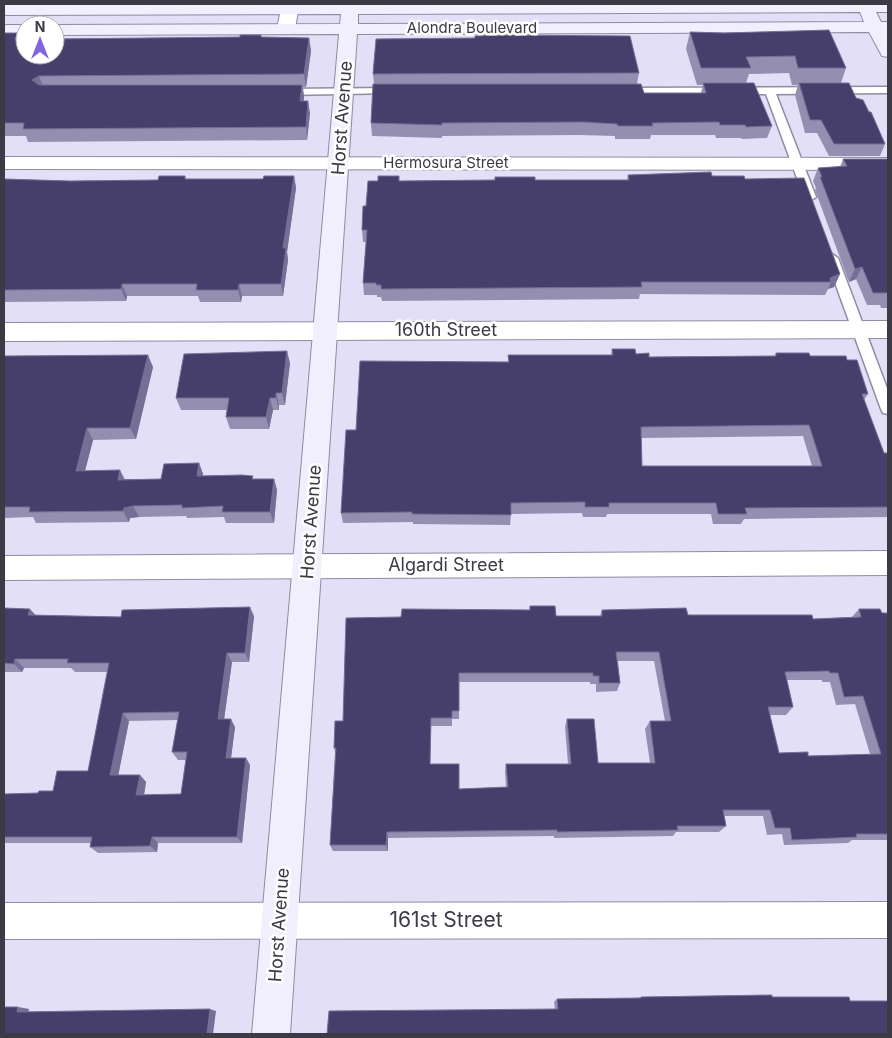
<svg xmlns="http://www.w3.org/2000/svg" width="892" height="1038" font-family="Inter,sans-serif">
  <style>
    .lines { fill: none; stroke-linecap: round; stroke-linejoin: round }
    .lane-casing { stroke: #8e8ca2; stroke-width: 3 }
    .street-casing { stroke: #8e8ca2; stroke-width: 2 }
    .secondary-casing { stroke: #8e8ca2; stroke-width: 2 }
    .lane { fill: #fff; fill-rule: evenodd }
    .street { fill: #fff; fill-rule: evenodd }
    .secondary { fill: #f1effe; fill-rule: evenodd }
    .wall { fill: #948fb1; fill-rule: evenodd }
    .shaded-wall { fill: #756f95 }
    .building { fill: #463f6b; stroke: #756f95; fill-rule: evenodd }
    .labels { text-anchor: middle; stroke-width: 5; stroke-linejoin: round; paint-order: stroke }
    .far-street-label { font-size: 15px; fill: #3c3b45; stroke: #fff }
    .street-label { font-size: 18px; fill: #3c3b45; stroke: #fff }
    .near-street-label { font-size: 21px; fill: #3c3b45; stroke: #fff }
  </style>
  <rect width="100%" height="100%" fill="#e2dff7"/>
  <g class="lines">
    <defs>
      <g id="lane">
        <path d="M888 87V93L776 94 816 197 810 201 804 197 766 94H622L617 91 622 88Z"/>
        <path d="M392 88 396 89 397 91 396 93 285 95 280 92 285 89Z"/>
        <path d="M832 254 838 258 888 391V414L883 413 881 409 826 258Z"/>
      </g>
      <g id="street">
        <path d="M282 4H299L295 29 292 33 286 34 280 33 277 29Z"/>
        <path d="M4 157 888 158V170L4 169Z"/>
        <path d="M888 321V338L4 341V323Z"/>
        <path d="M888 551V575L4 580V556Z"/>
        <path d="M888 902V938L4 939V903Z"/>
      </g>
      <g id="secondary">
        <path d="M888 4V12H876L881 22H888V57L882 56 869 32 357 34 290 1034H252L339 34 55 35 54 25 340 24 341 14 4 15V5ZM860 12 864 22 358 24V14Z"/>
        <path d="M4 25H26L25 35H4Z"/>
      </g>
    </defs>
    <use href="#lane" class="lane-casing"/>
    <use href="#street" class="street-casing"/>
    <use href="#secondary" class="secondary-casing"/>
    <use href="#lane" class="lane"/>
    <use href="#street" class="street"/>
    <use href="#secondary" class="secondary"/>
  </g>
  <g class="wall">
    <path d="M690 32 846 68 841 83 856 98 885 144 880 156H829L817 133H805L795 95 798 85H792L789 73 749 74 746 83 772 126 767 138 742 139 741 138H716L715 135H651L650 139H615V136L580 135 442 136V138L372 136 371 123 374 84 373 74 639 73 637 84 644 93H701L703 85H697L686 49Z"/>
    <path d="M4 33H18L21 39 262 37 309 38 311 51 306 87H303L304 97V101L310 113 307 140 28 142 26 136H4Z"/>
    <path d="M843 159H888V308H881L880 305H867L856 279 849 282 815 190 816 188 813 181 818 168 840 167Z"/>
    <path d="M628 175 712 176 745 179 840 274 834 287 828 289 825 295 640 294 639 299 382 301 381 297H377V295H364L363 283 366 242H363L362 230 366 206 378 181 627 180Z"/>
    <path d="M185 176 186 179H263L294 176 296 188 287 252 288 260 283 296H242L241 302H200L198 296H127L126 301 4 302V179L70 181 158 180Z"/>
    <path d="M612 349 636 354 649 357 775 356 776 353 847 360 868 394 864 400 884 453H888V517L744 519 741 524H713L711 514H607L606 517H583L582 513 511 514 510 525 413 524V522L343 523 341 513 356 430 508 362V355H611ZM803 436 812 466H642L641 438Z"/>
    <path d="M4 356 153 367 136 439 93 440 85 471 124 479H161L199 463 203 474V476L254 479H274L277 490 274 523H226L224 517 187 518 186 516 139 517 130 518 129 522 36 523 33 517 4 518Z"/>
    <path d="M290 363 285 405H279V410H273L269 429H230L226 417 227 410H181L176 398Z"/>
    <path d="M530 606 556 616H600L602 610 688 615 813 619 852 617 859 609 882 613H888V840H852L848 843 784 845 782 834 767 835 763 816H724L726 826 719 832H676L673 836 554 838V836L388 838V851H333L330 845 335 752 334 748 343 721 401 617 529 610ZM618 661H654L665 721H650L645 729 650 763H598L567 719 565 727 568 764H506L505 771 506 787 459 789 430 764 431 726H452V719H459V682H590V684H596V692L617 691 620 683ZM787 680H822V682H830L836 705 855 704 870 754 808 756 779 753 770 715H786L793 707Z"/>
    <path d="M4 608 36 615 121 617 254 616 249 662H232L224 719 235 727 231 758H246L250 765 242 843H158L157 852 98 853 90 847 91 843H4V794L38 793 53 791 88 771 107 672H75L71 668H24L22 672H4ZM178 720 172 752 178 760H186L181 794 144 795 146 782 140 775H118L129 721Z"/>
    <path d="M641 997H772L850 1001 555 1009 554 1002 557 999 638 998Z"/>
  </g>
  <g class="shaded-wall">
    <path d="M18 33 23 45 15 39Z"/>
    <path d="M309 38 311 51 306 87 304 74Z"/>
    <path d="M39 76 44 88 37 92 32 80Z"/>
    <path d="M302 85 304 97 302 114 300 101Z"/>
    <path d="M308 101 310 113 307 140 306 127Z"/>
    <path d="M294 176 296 188 287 252 288 260 283 296 281 284 283 248Z"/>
    <path d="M862 267 856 279 849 282 855 269Z"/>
    <path d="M840 274 834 287 828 289 831 282 830 278Z"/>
    <path d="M122 284 127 296 126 301 121 289Z"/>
    <path d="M239 284 242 296 241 302 238 290Z"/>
    <path d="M287 351 290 363 285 405 282 393Z"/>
    <path d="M148 355 153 367 136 439 130 428Z"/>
    <path d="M276 393 279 405V410L276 398Z"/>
    <path d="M270 398 273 410 269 429 266 417Z"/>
    <path d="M87 428 93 440 82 482 76 471Z"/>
    <path d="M199 463 203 474 201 487 197 476Z"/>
    <path d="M120 470 126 482 118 480Z"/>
    <path d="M274 479 277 490 274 523 270 512Z"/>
    <path d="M133 506 139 517 130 518 129 522 123 511 124 508Z"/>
    <path d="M250 607 254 616 249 662 245 653Z"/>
    <path d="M30 609 38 618 28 615Z"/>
    <path d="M227 653 232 662 223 727 218 719Z"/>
    <path d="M15 659 24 668 22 672 14 664Z"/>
    <path d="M123 713 129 721 117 782 110 775Z"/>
    <path d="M231 719 235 727 230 766 226 758Z"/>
    <path d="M246 758 250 765 242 843 237 837Z"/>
    <path d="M140 775 146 782 143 802 136 795Z"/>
    <path d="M387 832 388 838V851L386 845Z"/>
    <path d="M152 837 158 843 157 852 150 846Z"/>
    <path d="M18 1007 29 1009 28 1014 17 1012Z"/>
    <path d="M210 1009 216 1011 213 1034H207Z"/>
  </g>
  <g class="building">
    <path d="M829 30 846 68H798L795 56 746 57 751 68H701L690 32 724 33Z"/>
    <path d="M4 33H18L15 39H25V55H55V39L240 37V35H261V37L309 38 304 74 39 76 32 80 39 85H302L300 101H308L306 127 23 129 24 123H4Z"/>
    <path d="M503 35 630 36 639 73 373 74 376 39 475 38V36Z"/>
    <path d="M703 83H754L772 126 746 127 745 125H720L719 122 652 123 653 126H618L617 124 582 122 442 123V125L371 123 373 84H641L644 93H706Z"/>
    <path d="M799 83H849L856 98 863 100 869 112H871L885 144H834L821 120H810Z"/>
    <path d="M843 159H888V295L887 293H873L862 267 855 269 820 177H822L818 168 847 166Z"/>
    <path d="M711 172 712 176H744L745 179 804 178 840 274 830 278 831 282H641L642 287 381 289V285H376V283H363L367 230H362L363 206H366L368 181H378V176H399V181L495 180V177H535V180H629L628 175Z"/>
    <path d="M159 176H185V179H263L264 176H294L283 248H286L281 284H239L238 290H196L197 284H122L121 289 4 290V179L70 181 158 180Z"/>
    <path d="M612 349H635L636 354 649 353V357L776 356V353H809L810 356H846L847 360H857L868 394H862L884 453H888V507L745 508 747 514H718L716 503H609V507H585V502L511 503V515L412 514V512L341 513 346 430H356L360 361 509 362 508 355H613ZM809 425 822 466H642L641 427Z"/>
    <path d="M287 351 282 393H276V398H270L266 417H226L229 398H176L184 354Z"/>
    <path d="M148 355 130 428H87L76 471 120 470 118 480 161 479 164 464 199 463 197 476 242 475 253 476 252 479H274L270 512H222L223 506 182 508V505L133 506 124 508 123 511 29 512 30 507H4V356Z"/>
    <path d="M530 606H555L556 616H602V610L686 608 688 615H812L813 619 861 617 859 609H880L882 613H888V834H856L857 837 792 840 790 828H775L770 810H723L726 826H677L678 830 557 832V830L387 832 386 845H330L336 748H334L335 721H343L346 618 401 617 402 609 530 610ZM616 652H659L671 721H650L655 763H598L594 719H567L571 764H506L508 787 459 789V764H430L431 718H452V711H459V673H593V676H599V683H620ZM829 671 830 673H838L844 697 863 696 881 754 808 756V752L779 753 768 707H793L785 672Z"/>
    <path d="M250 607 245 653H227L218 719H231L226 758H246L237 837H152L150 846 90 847 92 837H4V794L38 793 39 791H53L57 771H88L109 663H67L68 659H15L14 664 4 663V608L30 609 28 615 121 617 122 610ZM179 712 172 752H187L181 794 136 795 140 775H110L123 713Z"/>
    <path d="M772 995V997H849L850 1001H888V1034H327L329 1011 558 1009 557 999 641 998V997Z"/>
    <path d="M4 1007H18L17 1012 210 1009 207 1034H4Z"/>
  </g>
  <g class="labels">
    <g class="far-street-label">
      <text x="472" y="33">Alondra Boulevard</text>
      <text x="446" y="168">Hermosura Street</text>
    </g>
    <g class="street-label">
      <text transform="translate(342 118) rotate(-86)" y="6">Horst Avenue</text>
      <text x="446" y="336">160th Street</text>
      <text transform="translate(311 522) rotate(-86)" y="6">Horst Avenue</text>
      <text x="446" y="571">Algardi Street</text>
      <text transform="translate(279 925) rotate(-86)" y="6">Horst Avenue</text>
    </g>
    <g class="near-street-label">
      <text x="446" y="927">161st Street</text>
    </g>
  </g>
  <rect width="892" height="1038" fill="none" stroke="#3c3b45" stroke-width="10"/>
  <g transform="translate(40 40)"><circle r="24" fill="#ffffff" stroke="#b1b1b5"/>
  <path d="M0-4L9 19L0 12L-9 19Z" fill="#8064e0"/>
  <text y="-8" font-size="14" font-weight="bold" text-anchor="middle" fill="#3c3b45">N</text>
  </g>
</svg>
